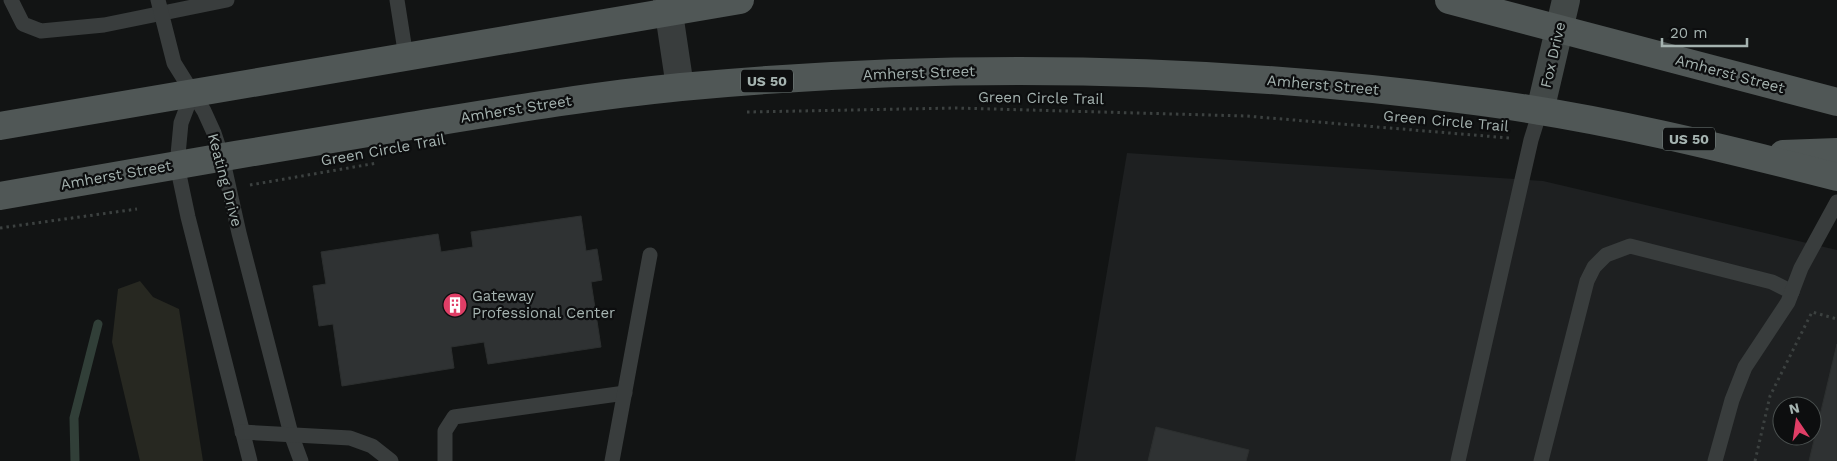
<svg xmlns="http://www.w3.org/2000/svg" width="1837" height="461" font-family="'Work Sans',sans-serif">
  <style>
    .built { fill: #1e2021; fill-rule: evenodd }
    .green { fill: #272821 }
    .lines { fill: none; stroke-linecap: round; stroke-linejoin: round }
    .stream { stroke: #313f38; stroke-width: 9 }
    .building { fill: #2f3233; stroke: #2c2f2f }
    .path { stroke: #3c4140; stroke-width: 3; stroke-dasharray: 2.5 4; stroke-linecap: butt }
    .service { stroke: #393d3d; stroke-width: 15 }
    .minor { stroke: #393d3d; stroke-width: 28 }
    .secondary { stroke: #424847; stroke-width: 28 }
    .primary { stroke: #505756; stroke-width: 28 }
    .labels { text-anchor: middle; stroke-width: 4.5; stroke-linejoin: round; paint-order: stroke }
    .shield { fill: #0d0e0f; stroke: #778280; stroke-width: 1 }
    .shield-label { font-size: 14px; font-weight: bold; fill: #a5b3b0 }
    .street-label { font-size: 15px; fill: #a5b3b0; stroke: #0d0e0f }
    .poi-label { font-size: 15px; fill: #a5b3b0; stroke: #0d0e0f; text-anchor: start }
  </style>
  <rect width="100%" height="100%" fill="#121414"/>
  <path class="built" d="M1127 153 1543 181 1837 250V461H1075ZM1782 406H1812V436H1782Z"/>
  <path class="green" d="M140 281 153 297 179 309 203 461H140L112 342 118 289Z"/>
  <g class="lines">
    <path class="stream" d="M75 461 74 418 98 324"/>
  </g>
  <g class="building">
    <path d="M581 216 586 251 597 249 602 280 591 282 601 347 488 364 484 342 451 347 454 368 342 386 333 324 319 326 313 286 326 284 321 252 438 234 441 252 473 247 471 232Z"/>
    <path d="M1837 344V461H1809Z"/>
    <path d="M1156 427 1249 450 1246 461H1148Z"/>
  </g>
  <g class="lines">
    <g class="path">
      <path d="M747 112 956 108 1246 116 1509 138"/>
      <path d="M250 185 377 163"/>
      <path d="M0 228 137 209"/>
      <path d="M1755 461 1770 396 1812 312 1837 319"/>
    </g>
    <g class="service">
      <path d="M11 0 23 24 41 31 104 25 227 0"/>
      <path d="M158 0 174 63 204 111 214 133 222 157 239 233 291 434 301 461"/>
      <path d="M397 0 406 57"/>
      <path d="M192 94 181 123 177 165 188 217 250 461"/>
      <path d="M242 432 350 438 372 446 391 461"/>
      <path d="M445 461V431L454 417 625 393"/>
      <path d="M612 461 650 255"/>
      <path d="M1458 461 1531 140 1540 111"/>
      <path d="M1541 461 1587 281 1594 267 1606 255 1630 246 1772 282 1792 292"/>
      <path d="M1715 461 1732 400 1745 367 1788 302 1801 268 1837 202"/>
    </g>
    <path class="minor" d="M667 0 680 87"/>
    <path class="secondary" d="M1540 111 1566 0"/>
    <g class="primary">
      <path d="M1449 0 1837 102"/>
      <path d="M0 126 740 0"/>
      <path d="M1783 154 1837 152"/>
      <path d="M0 196C135 172 269 149 404 127 496 112 589 96 681 87 948 62 1216 66 1481 102 1602 118 1720 147 1837 177"/>
    </g>
  </g>
  <defs>
    <symbol id="building-disc" viewBox="-11 -11 22 22"><circle r="9.5" fill="#e03e66" stroke="#0d0e0f"/><path d="M-4-6H4V6H1V3H-1V6H-4ZM-2.5-4.3h1.7v1.8h-1.7ZM.8-4.3h1.7v1.8H.8ZM-2.5-1h1.7V.8h-1.7ZM.8-1h1.7V.8H.8Z" fill="#fff"/></symbol>
  </defs>
  <g fill-rule="evenodd">
    <use href="#building-disc" x="441" y="291" width="28" height="28"/>
  </g>
  <g class="labels">
    <g class="shield">
      <rect x="741" y="69.5" width="52" height="23" rx="4"/>
      <rect x="1663" y="127.5" width="52" height="23" rx="4"/>
    </g>
    <g class="shield-label">
      <text x="767" y="86">US 50</text>
      <text x="1689" y="144">US 50</text>
    </g>
    <g class="street-label">
      <text transform="translate(1553 55) rotate(-77)" y="5">Fox Drive</text>
      <text transform="translate(919 73) rotate(-2)" y="5">Amherst Street</text>
      <text transform="translate(1730 74) rotate(15)" y="5">Amherst Street</text>
      <text transform="translate(1323 85) rotate(5)" y="5">Amherst Street</text>
      <text transform="translate(1041 98) rotate(1)" y="5">Green Circle Trail</text>
      <text transform="translate(516 109) rotate(-9)" y="5">Amherst Street</text>
      <text transform="translate(1446 121) rotate(5)" y="5">Green Circle Trail</text>
      <text transform="translate(383 150) rotate(-10)" y="5">Green Circle Trail</text>
      <text transform="translate(116 175) rotate(-10)" y="5">Amherst Street</text>
      <text transform="translate(225 180) rotate(75)" y="5">Keating Drive</text>
    </g>
    <g class="poi-label">
      <text x="472" y="301">Gateway<tspan x="472" dy="17">Professional Center</tspan></text>
    </g>
  </g>
  <g transform="translate(1797 421) rotate(347)"><circle r="24" fill="#0d0e0f" stroke="#4a504f"/>
  <path d="M0-4L9 19L0 12L-9 19Z" fill="#e03e66"/>
  <text y="-8" font-size="14" font-weight="bold" text-anchor="middle" fill="#a5b3b0">N</text>
  </g>
  <path d="M1662 38v8h85v-8" fill="none" stroke="#a5b3b0" stroke-width="2.5"/>
  <text x="1670" y="38" font-size="15" fill="#a5b3b0" stroke="#0d0e0f" stroke-width="4" paint-order="stroke">20 m</text>
</svg>
